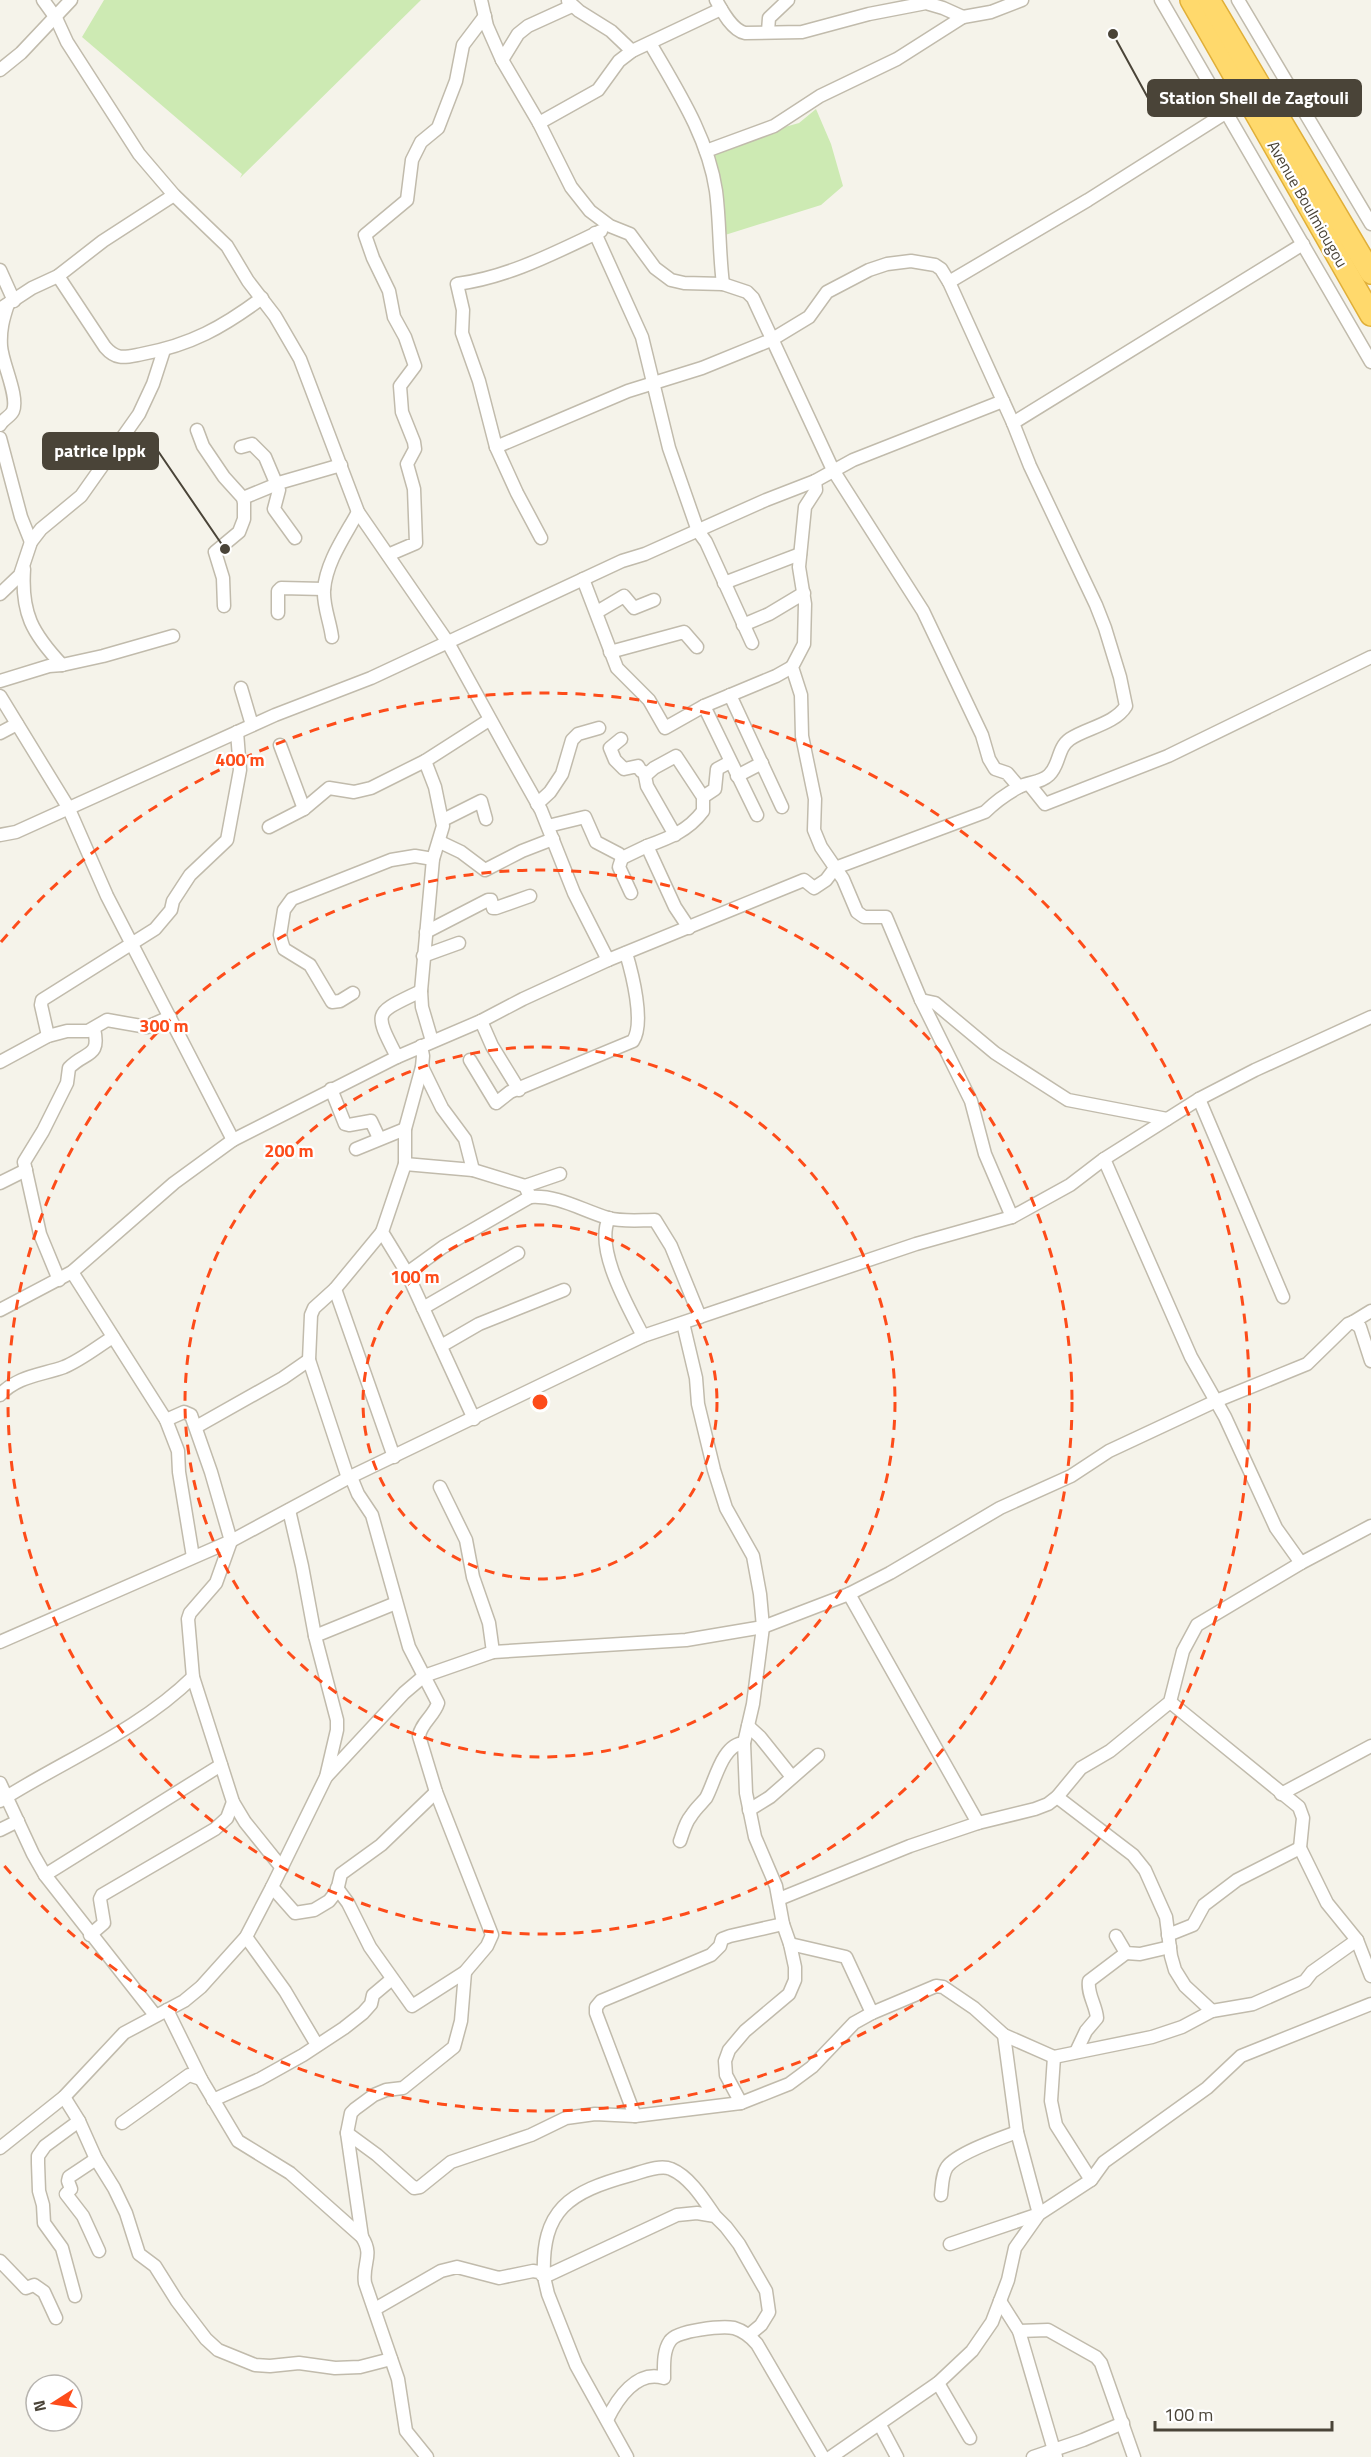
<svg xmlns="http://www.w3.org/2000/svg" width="1371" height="2457" font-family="'Titillium Web',sans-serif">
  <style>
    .green { fill: #cdeab3 }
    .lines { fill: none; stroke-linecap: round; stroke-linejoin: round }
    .street-casing { stroke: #c1bbac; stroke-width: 15 }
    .highway-casing { stroke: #e0af39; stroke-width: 24 }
    .street { stroke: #fff; stroke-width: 12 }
    .highway { stroke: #ffd96c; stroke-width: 21 }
    .ring { fill: none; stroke: #fd4c1a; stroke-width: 3; stroke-dasharray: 10 8 }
    .labels { text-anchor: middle; stroke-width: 4.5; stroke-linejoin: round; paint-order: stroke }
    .street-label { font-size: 16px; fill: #4a4438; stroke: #fff }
    .centre { fill: #fd4c1a; stroke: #fff; stroke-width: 3 }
    .ring-label { font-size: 18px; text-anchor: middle; font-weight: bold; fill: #fd4c1a; stroke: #fff; stroke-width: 4.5; stroke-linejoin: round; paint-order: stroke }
    .leader { fill: none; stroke: #4a4438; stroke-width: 2 }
    .callout-dot { fill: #4a4438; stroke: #fff; stroke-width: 2 }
    .callout { fill: #4a4438; stroke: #4a4438; stroke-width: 2 }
    .callout-label { font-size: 18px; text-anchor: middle; font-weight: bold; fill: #fff }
  </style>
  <rect width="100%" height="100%" fill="#f5f3ea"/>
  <g class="green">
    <path d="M104 0H421L240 178 242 174 82 37Z"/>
    <path d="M816 109 831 144 843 186 821 205 725 235 723 192 710 156 767 132 799 123Z"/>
  </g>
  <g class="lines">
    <defs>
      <g id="street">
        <path d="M43 0 56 18 67 42 139 154 174 195 227 246 248 281 275 316 300 359 358 512 447 641 510 755 541 810 574 893 608 960"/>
        <path d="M481 0 487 26 502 60 539 123 571 187 590 211 610 226 630 234 655 268 671 280 684 283 723 284 747 292 753 298 833 470 923 611 982 735 989 759 995 769 1007 773 1019 787"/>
        <path d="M1161 0 1371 362"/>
        <path d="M1238 0 1371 224"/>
        <path d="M568 1 579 11 611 31 632 51"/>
        <path d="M963 17 991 12 1022 0"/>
        <path d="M768 31 769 18 788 0"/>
        <path d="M650 43C677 90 708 137 716 191 720 222 719 253 723 284"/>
        <path d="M502 60 518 34 528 26 572 6"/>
        <path d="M0 70 21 53 71 0"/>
        <path d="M539 123 598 90 619 61 632 51 721 9"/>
        <path d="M706 151 774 126 820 96 897 59 963 17 943 8 926 3 869 14 802 32 745 33C732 30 722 11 716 0"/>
        <path d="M595 233 642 337 669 448 698 531 706 542 752 643"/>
        <path d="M0 270 14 301"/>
        <path d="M58 276 105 347C117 361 126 357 142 354 191 345 223 327 262 298"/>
        <path d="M949 282 1088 200 1227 112"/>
        <path d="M0 309 32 288 58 276 103 241 174 195"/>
        <path d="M1013 423 1303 244"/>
        <path d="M0 425C3 419 10 417 13 411 19 396 2 363 1 346 0 330 3 319 8 304"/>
        <path d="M197 430 203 446 224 477 243 498 244 503V519L239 532 215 552 223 578 224 606"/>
        <path d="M0 438 21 517 31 542"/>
        <path d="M241 447 252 444 265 457 279 490 274 509 295 538"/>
        <path d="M815 481 816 490 805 507 799 567 805 604 804 644 792 667 801 695 802 736 815 799 814 830 821 847 843 879 857 912 864 917H886L921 1000 971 1101 985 1154 1012 1217"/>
        <path d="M243 498 282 482 341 465"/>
        <path d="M541 538 517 493 496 447 479 381 462 333 463 310 457 284C509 277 554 253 601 231"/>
        <path d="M388 555 416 543 414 489 407 464 415 449 414 442 402 412 400 386 415 366 405 337 394 317 389 291 373 258 365 235 407 200 412 160 421 142 438 128 456 81 463 45 485 16"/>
        <path d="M583 579 617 668 649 700 665 728 704 706 776 676 792 667"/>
        <path d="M724 583 800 554"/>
        <path d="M0 594 20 575 31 542 41 529 81 496 139 414 153 384 164 350"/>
        <path d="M597 612 624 596 634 608 654 600"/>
        <path d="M278 613V591L281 588 324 589"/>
        <path d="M743 625 769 614 804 593"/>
        <path d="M332 637C330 621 323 606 324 590 326 562 345 536 358 512"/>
        <path d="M610 652 684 632 697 647"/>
        <path d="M62 665 103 656 173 636"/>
        <path d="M0 681 49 666 62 665C32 633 21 613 24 569"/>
        <path d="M241 688 252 725"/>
        <path d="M730 695 782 807"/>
        <path d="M0 696 68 807 107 896 233 1140"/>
        <path d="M704 706 757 815"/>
        <path d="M0 733 17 724"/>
        <path d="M621 739 610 748 615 760 624 769 638 766 641 771 647 773"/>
        <path d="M280 745 304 809"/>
        <path d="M425 761 435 787 443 826 433 859 421 991 422 1007 432 1041"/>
        <path d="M737 776 762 763"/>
        <path d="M1029 784 1045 804 1168 756 1371 657"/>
        <path d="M703 797 715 789 717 769 730 762"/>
        <path d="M537 804 550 792 562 774 572 740 578 734 599 728"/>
        <path d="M443 820 481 801 486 819"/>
        <path d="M548 826 585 817 596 842 619 854 622 858 647 846"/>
        <path d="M269 827 304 809 329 788 354 792 371 788 425 761 489 720"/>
        <path d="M0 835 16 832 275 715 371 678 622 561 645 554 766 500 815 481 853 460 1003 401"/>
        <path d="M675 835 647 786 645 776 654 768 676 756 703 797V811C688 831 669 838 647 846L675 907 689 928"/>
        <path d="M440 842 461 852 485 870 522 851 553 839"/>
        <path d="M622 858 619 867 631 893"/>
        <path d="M426 932 488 900H491L493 908H496L530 896"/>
        <path d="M423 956 459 943"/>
        <path d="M353 993 340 1001 332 1002 310 965 284 949 282 943 280 935 284 910 292 899 391 860 415 856 433 859"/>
        <path d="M921 1000 935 1003 995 1053 1068 1100 1167 1119"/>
        <path d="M481 1021 492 1046 519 1090"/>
        <path d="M48 1036 41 1005 42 1000 155 929 171 910 173 901 190 875 227 840 240 770 237 732"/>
        <path d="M421 1046 423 1056 422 1067 405 1129V1164L382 1232 407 1273 474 1419"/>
        <path d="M397 1057C373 1010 374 1014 421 991"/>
        <path d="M470 1060 496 1103 510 1092 633 1041C645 1023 632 973 626 953"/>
        <path d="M0 1062 48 1036 67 1031H88L107 1020 147 1027 170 1017"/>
        <path d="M422 1067 442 1108 465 1139 473 1170"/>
        <path d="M331 1089 345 1124 349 1125 371 1121 379 1138"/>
        <path d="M1199 1099 1283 1297"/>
        <path d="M356 1149 405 1129"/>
        <path d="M1104 1159 1191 1357 1225 1417 1276 1528 1301 1563"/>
        <path d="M405 1164 473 1170 525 1186 530 1197C559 1195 581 1210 608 1218 623 1222 640 1220 655 1220L671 1246 700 1317"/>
        <path d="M0 1183 26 1170"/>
        <path d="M525 1186 560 1174"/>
        <path d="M609 1218C594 1249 629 1308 643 1336"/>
        <path d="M72 1272 166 1420 178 1451 179 1472 193 1557"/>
        <path d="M407 1273 443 1247 530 1197"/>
        <path d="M59 1280 40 1234 24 1162 43 1131 67 1083 69 1068C85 1051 101 1058 94 1029"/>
        <path d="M335 1289 394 1457"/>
        <path d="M423 1308 518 1253"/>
        <path d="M0 1310 72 1272 174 1183 233 1140 397 1057 481 1021 523 999 608 960 804 880 814 888 826 880 835 868 985 812C995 802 1006 794 1019 787 1028 782 1041 783 1049 775 1060 765 1057 748 1070 739 1086 728 1115 724 1126 706L1120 677 1105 628 1096 605 1030 466 1013 423 949 282 941 269 935 265 911 261 887 264 869 270 827 292 809 317 771 340 702 368 628 391 496 447"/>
        <path d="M1353 1322 1371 1311"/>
        <path d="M683 1323 696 1378 698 1404 714 1470 726 1508 753 1556 760 1594 763 1627 753 1704 744 1743 746 1793 755 1837 776 1886 783 1924 790 1944 795 1967V1980L789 1994 745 2031 729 2050 725 2061 726 2075 741 2103"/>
        <path d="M441 1346 479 1324 564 1290"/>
        <path d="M0 1395C17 1376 42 1375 64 1367 81 1360 97 1347 113 1337"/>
        <path d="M166 1420 184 1412 191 1415 211 1472 231 1541 216 1583 190 1613 188 1619 193 1677 233 1802 245 1822 282 1868"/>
        <path d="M196 1427 283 1378 309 1360"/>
        <path d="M348 1478 309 1360 311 1315 314 1308 335 1289 382 1232"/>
        <path d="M440 1487 466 1540 473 1577 489 1623 493 1652"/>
        <path d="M849 1594 978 1823"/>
        <path d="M315 1636 396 1603"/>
        <path d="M0 1642 231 1541 348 1478 643 1336 916 1244 1012 1217 1070 1185 1104 1159 1199 1099 1255 1070 1371 1017"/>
        <path d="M1170 1702 1299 1807 1303 1818 1300 1848 1327 1903 1357 1940 1371 1976"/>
        <path d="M748 1726 760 1737 792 1777"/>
        <path d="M326 1777 404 1693 424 1676 493 1652 686 1640 763 1627 849 1594 890 1573 1000 1508 1071 1476 1109 1451 1216 1401 1307 1364 1348 1324 1353 1322 1360 1327 1371 1361"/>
        <path d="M0 1783 33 1854 45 1875 155 2015"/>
        <path d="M1281 1794 1371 1746"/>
        <path d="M1057 1797 1133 1855 1145 1870 1166 1917 1171 1956 1175 1970 1185 1986 1212 2011"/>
        <path d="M0 1801C64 1760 138 1731 193 1677"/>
        <path d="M749 1810 770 1797 818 1755"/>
        <path d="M0 1830 18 1821"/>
        <path d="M680 1841C683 1833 685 1823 691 1816 695 1809 701 1804 706 1798 715 1782 722 1744 744 1743"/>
        <path d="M45 1875 221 1765"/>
        <path d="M272 1887 295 1913 314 1910 329 1901 337 1891 341 1874 381 1845 436 1792"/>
        <path d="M337 1888 348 1903 370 1947 412 2006 465 1972 487 1946 492 1935 436 1792 419 1736C421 1723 434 1716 438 1703L409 1647 372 1515 358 1494 351 1477"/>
        <path d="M779 1899 910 1846 978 1823 1035 1809 1048 1804 1057 1797 1081 1768 1110 1751 1170 1702 1183 1651 1197 1625 1301 1563 1371 1526"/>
        <path d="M90 1935 104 1923 100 1899 102 1895 215 1829 227 1818 233 1802"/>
        <path d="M1168 1935 1193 1925 1204 1905 1237 1880 1300 1848"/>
        <path d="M1116 1936 1126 1953 1140 1954 1170 1947"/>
        <path d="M246 1937 285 1991 317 2045"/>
        <path d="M790 1944 846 1957 872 2013"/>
        <path d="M167 2010 201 2079 238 2141 290 2173 362 2237C374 2256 362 2263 365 2283L398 2379 406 2431 427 2457"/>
        <path d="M1076 2052 1086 2031 1097 2018C1096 2005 1087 1994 1089 1981L1126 1953"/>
        <path d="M1054 2057 1051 2101 1056 2125 1091 2180"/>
        <path d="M64 2097 79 2121 96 2159 114 2188 126 2213 139 2254 155 2266 177 2301 206 2339 218 2350 255 2365 270 2366 299 2363 335 2368 360 2367 391 2359"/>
        <path d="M213 2100 260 2079 303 2055 344 2028 363 2013 371 2004 373 1995 392 1979"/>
        <path d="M635 2116 596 2013V2007L601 2001 711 1955 720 1946 722 1939 730 1936 783 1924"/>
        <path d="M122 2123 189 2075 201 2079"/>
        <path d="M347 2133 351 2113 355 2109 374 2095 386 2090 403 2088 454 2047 461 2021 465 1972"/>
        <path d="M0 2148 64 2097 124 2033 184 2001 201 1987 246 1937 272 1887 326 1777 337 1730V1720L315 1636 302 1566 289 1510"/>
        <path d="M96 2159 69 2177 68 2181 71 2189 66 2194 83 2216 99 2251"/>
        <path d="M941 2195C942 2186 942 2174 947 2167 957 2153 1001 2138 1017 2132"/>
        <path d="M715 2216C704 2200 690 2177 671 2169 660 2164 642 2172 631 2175 569 2192 541 2209 544 2277L677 2215 697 2213 715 2216 726 2227 739 2244 766 2291 769 2312 761 2325 749 2335"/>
        <path d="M362 2237 347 2133 377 2155 414 2188 420 2187 451 2162 531 2135 566 2118 595 2114 635 2116 741 2103 789 2084 812 2067 854 2023 872 2013 936 1986 943 1987 974 2008 1004 2035 1054 2057 1152 2037 1182 2027 1212 2011 1253 2004 1305 1981 1312 1972 1357 1940"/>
        <path d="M950 2244 1039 2214 1017 2132 1004 2035"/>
        <path d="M0 2261 26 2288 34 2285 44 2292 56 2318"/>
        <path d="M75 2296 62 2248 44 2223 43 2205 39 2191 38 2163V2156L45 2146 79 2121"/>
        <path d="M1000 2301 1019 2331 1056 2457"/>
        <path d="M375 2309 441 2271 457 2267 499 2278 533 2271 539 2272 544 2277 548 2294 576 2365 627 2457"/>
        <path d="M1019 2331 1048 2330 1096 2357 1101 2363 1134 2457"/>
        <path d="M938 2383 970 2438"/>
        <path d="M607 2420C617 2399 637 2369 664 2378 664 2366 663 2351 670 2341 677 2330 722 2326 734 2328 744 2331 751 2337 757 2344L823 2457"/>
        <path d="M880 2425 897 2457"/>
        <path d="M831 2457 938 2383 972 2351 992 2322 1008 2280 1015 2248 1039 2214 1091 2180 1104 2162 1207 2088 1241 2056 1371 2004"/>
        <path d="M1033 2457 1083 2440 1123 2423"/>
      </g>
      <g id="highway">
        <path d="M1191 0 1371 315"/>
        <path d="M1209 0 1371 273"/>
      </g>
    </defs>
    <use href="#street" class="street-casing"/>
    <use href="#highway" class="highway-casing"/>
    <use href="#street" class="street"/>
    <use href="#highway" class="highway"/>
  </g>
  <g class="ring">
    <circle cx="540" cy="1402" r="177"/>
    <circle cx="540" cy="1402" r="355"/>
    <circle cx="540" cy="1402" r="532"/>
    <path d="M1 942A709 709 0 1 1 1 1862"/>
  </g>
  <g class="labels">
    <g class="street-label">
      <text transform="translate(1308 204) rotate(60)" y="6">Avenue Boulmiougou</text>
    </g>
  </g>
  <circle cx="540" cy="1402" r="9" class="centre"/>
  <g class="ring-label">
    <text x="240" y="766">400 m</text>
    <text x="164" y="1032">300 m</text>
    <text x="289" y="1157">200 m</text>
    <text x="415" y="1283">100 m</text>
  </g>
  <path class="leader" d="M1113 34L1148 98M225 549L158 451"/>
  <g class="callout-dot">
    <circle cx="1113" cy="34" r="6"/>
    <circle cx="225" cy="549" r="6"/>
  </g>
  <g class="callout">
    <rect x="1148" y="80" width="213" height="36" rx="6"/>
    <rect x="43" y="433" width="115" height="36" rx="6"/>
  </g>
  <g class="callout-label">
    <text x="1254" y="104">Station Shell de Zagtouli</text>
    <text x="100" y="457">patrice lppk</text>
  </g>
  <g transform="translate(54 2403) rotate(258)"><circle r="28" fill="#ffffff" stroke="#b7b4af" stroke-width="1.5"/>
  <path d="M0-4.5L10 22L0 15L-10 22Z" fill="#fd4c1a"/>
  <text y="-9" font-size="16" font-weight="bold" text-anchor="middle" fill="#4a4438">N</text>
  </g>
  <path d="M1155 2421v9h177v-9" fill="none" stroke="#4a4438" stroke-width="3"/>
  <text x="1164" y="2421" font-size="18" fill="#4a4438" stroke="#ffffff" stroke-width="4.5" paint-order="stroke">100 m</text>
</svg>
